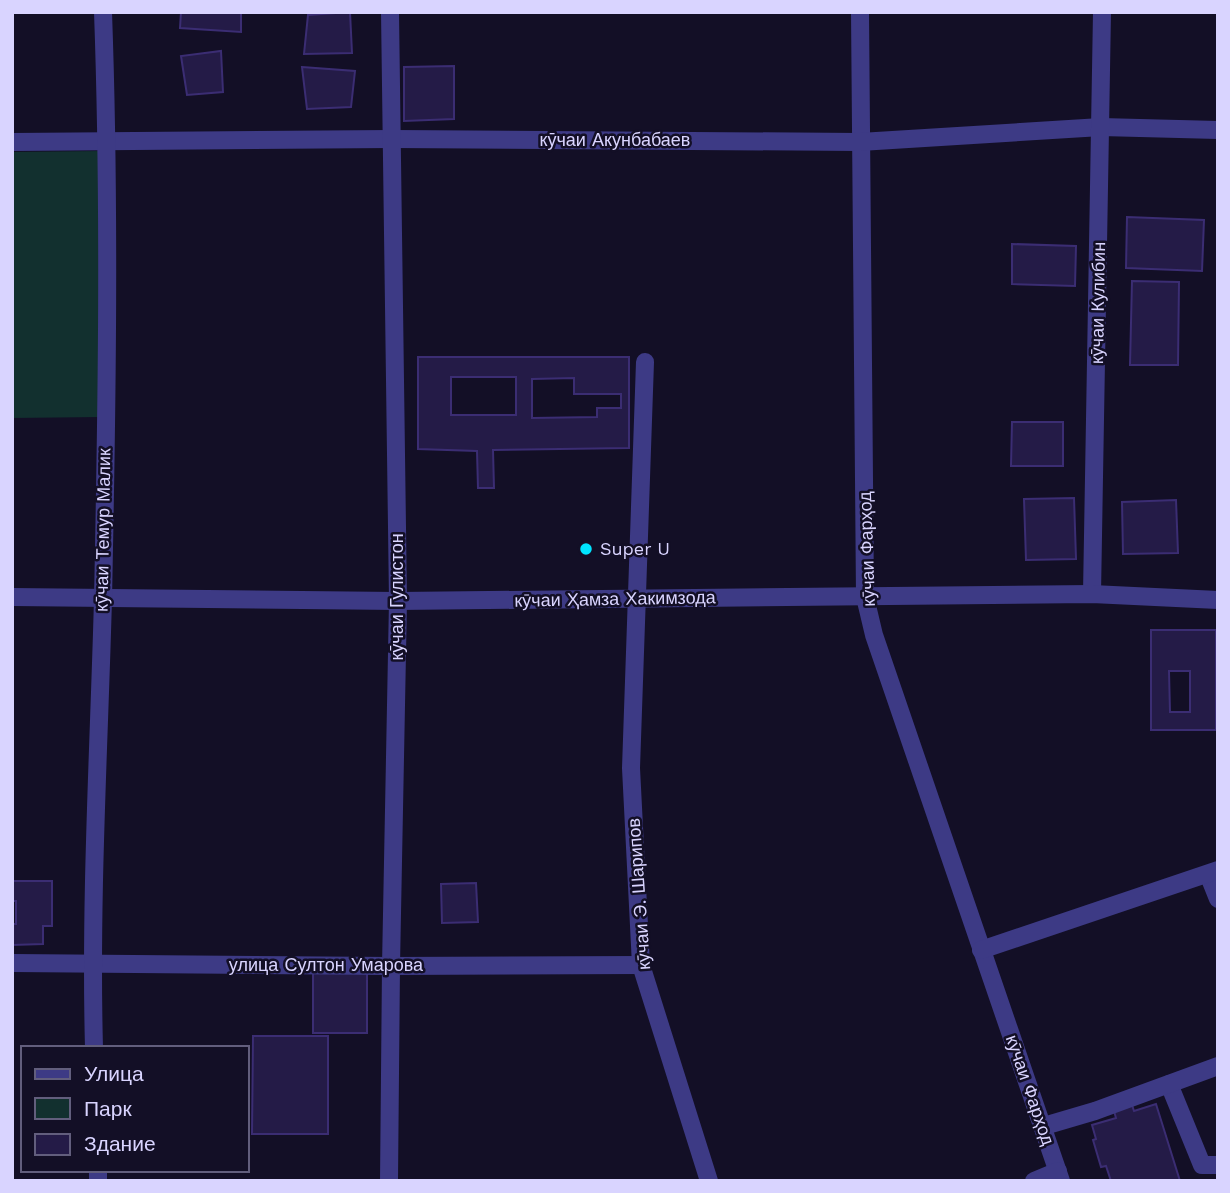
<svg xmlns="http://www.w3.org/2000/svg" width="1230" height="1193" font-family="'Work Sans',sans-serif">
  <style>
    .green { fill: #12302f }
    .building { fill: #241b47; stroke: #3b2d73; stroke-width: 2; fill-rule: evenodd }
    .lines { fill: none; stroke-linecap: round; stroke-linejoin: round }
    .minor { stroke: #3d3a85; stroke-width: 18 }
    .poi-dot { fill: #00e5ff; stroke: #130f26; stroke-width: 2.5 }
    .labels { text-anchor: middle; stroke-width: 5; stroke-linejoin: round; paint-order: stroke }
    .street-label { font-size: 18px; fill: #d9d4ff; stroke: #130f26 }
    .poi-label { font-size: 18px; fill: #d9d4ff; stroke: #130f26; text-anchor: start }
  </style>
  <rect width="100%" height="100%" fill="#130f26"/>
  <path class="green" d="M101 151 102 417 12 418V152Z"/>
  <g class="building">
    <path d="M181 12H241V32L180 28Z"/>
    <path d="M350 12 352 53 304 54 308 15Z"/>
    <path d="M221 51 223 92 187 95 181 56Z"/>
    <path d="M454 66V119L404 121V67Z"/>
    <path d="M302 67 355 71 351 107 307 109Z"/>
    <path d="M1127 217 1204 220 1202 271 1126 268Z"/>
    <path d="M1012 244 1076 246 1075 286 1012 284Z"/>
    <path d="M1132 281 1179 282 1178 365H1130Z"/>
    <path d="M418 357H629V448L493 450 494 488H478L477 451 418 449ZM451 377H516V415H451ZM574 378V394H621V408H597V417L532 418V379Z"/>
    <path d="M1012 422H1063V466H1011Z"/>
    <path d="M1074 498 1076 559 1026 560 1024 499Z"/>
    <path d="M1176 500 1178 553 1123 554 1122 502Z"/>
    <path d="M1151 630H1216V730H1151ZM1169 671H1190V712H1170Z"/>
    <path d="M12 881H52V926H43V944L12 945V924H16V901H12Z"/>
    <path d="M476 883 478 922 442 923 441 884Z"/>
    <rect x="313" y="973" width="54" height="60"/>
    <path d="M253 1036H328V1134H252Z"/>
    <path d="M1156 1104 1180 1181H1111L1106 1166 1101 1167 1093 1140 1096 1139 1092 1125 1116 1118 1114 1111 1132 1105 1134 1111Z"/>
  </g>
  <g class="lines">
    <g class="minor">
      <path d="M860 12 865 597 874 635 1061 1181"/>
      <path d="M12 142 392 139 860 142 1101 127 1218 130"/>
      <path d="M645 362 631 768 641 965 709 1181"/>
      <path d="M1092 594 1102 12"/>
      <path d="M12 597 398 601 1092 594 1218 600"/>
      <path d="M1208 874 1218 899"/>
      <path d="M981 950 1218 870"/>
      <path d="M12 963 391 966 641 965"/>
      <path d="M94 1048C90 898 99 748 103 599 107 403 110 207 103 12"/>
      <path d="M1169 1084 1202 1165H1218"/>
      <path d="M1044 1126 1095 1111 1218 1066"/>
      <path d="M98 1170V1181"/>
      <path d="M389 1181 391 966 398 601 390 12"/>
      <path d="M1034 1181 1058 1171"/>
    </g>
  </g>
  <circle class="poi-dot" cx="586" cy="549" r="7"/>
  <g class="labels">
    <g class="street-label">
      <text x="615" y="146">кӯчаи Акунбабаев</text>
      <text transform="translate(1098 303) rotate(-89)" y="6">кӯчаи Кулибин</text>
      <text transform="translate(103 530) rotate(-89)" y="6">кӯчаи Темур Малик</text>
      <text transform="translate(867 549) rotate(-92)" y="6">кӯчаи Фарҳод</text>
      <text transform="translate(397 597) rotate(-90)" y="6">кӯчаи Гулистон</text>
      <text transform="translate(615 599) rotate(-1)" y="6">кӯчаи Ҳамза Хакимзода</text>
      <text transform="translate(639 894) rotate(-94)" y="6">кӯчаи Э. Шарипов</text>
      <text x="326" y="971">улица Султон Умарова</text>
      <text transform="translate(1030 1090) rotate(71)" y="6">кӯчаи Фарҳод</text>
    </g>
    <g class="poi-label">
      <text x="600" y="555">Super U</text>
    </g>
  </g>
  <rect width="1230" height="1193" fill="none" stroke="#d9d4ff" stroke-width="28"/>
  <rect x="21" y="1046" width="228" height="126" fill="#130f26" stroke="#625e7d" stroke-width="2"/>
  <rect x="35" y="1069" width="35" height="10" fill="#3d3a85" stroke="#625e7d" stroke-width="2"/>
  <text x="84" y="1081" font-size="21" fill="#d9d4ff">Улица</text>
  <rect x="35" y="1098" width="35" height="21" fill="#12302f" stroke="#625e7d" stroke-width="2"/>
  <text x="84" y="1116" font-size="21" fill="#d9d4ff">Парк</text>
  <rect x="35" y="1134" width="35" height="21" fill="#241b47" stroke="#625e7d" stroke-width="2"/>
  <text x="84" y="1151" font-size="21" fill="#d9d4ff">Здание</text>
</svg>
